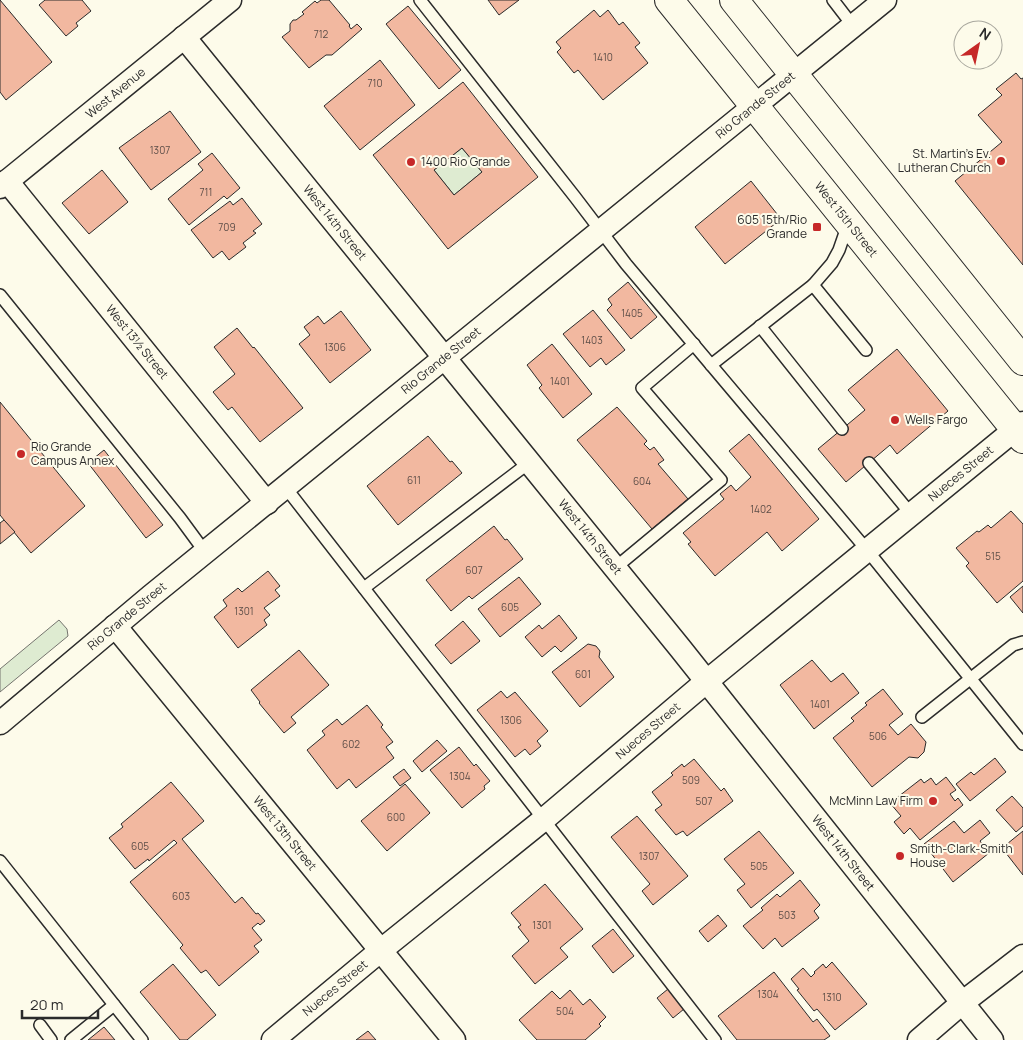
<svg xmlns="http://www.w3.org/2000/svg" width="1023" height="1040" font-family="Manrope,sans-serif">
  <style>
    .green { fill: #deebd1; stroke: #74746e }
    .building { fill: #f2b8a0; stroke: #2b2b2b; fill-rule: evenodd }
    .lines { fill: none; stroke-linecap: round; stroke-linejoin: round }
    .service-casing { stroke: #2b2b2b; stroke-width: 14 }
    .minor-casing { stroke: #2b2b2b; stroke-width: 25 }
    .primary-casing { stroke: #2b2b2b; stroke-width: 30 }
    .service { stroke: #fdfbea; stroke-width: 11 }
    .minor { stroke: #fdfbea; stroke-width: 22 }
    .primary { stroke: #fdfbea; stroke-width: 28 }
    .poi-dot { fill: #c62828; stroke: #fdfbea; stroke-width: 2 }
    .labels { text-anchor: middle; stroke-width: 4; stroke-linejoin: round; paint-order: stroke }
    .number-label { font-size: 10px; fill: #5d4e48 }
    .street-label { font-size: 12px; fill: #2b2b2b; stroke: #fdfbea }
    .poi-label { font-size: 12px; fill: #2b2b2b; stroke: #fdfbea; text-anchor: start }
  </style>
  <rect width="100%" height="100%" fill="#fdfbea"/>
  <g class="green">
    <path d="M462 148 482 172 454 195 434 170Z"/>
    <path d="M59 620 67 629 68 636 0 692V669Z"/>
  </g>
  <g class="building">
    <path d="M0 0 52 62 6 100 0 92Z"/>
    <path d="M45 0H82L91 11 76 23 78 26 66 36 39 5Z"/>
    <path d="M321 0H329L350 25 349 26 351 29 357 24 362 29 332 55H326L309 68 282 37 290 31V24L293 20H296L304 14 302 12 315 1 317 3Z"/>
    <path d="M488 0H519L499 15Z"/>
    <path d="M408 6 461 70 439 89 386 24Z"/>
    <path d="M594 10 600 17 608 10 619 25 623 22 640 43 635 47 648 63 603 100 578 70 574 73 557 52 561 48 556 42Z"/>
    <path d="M380 60 415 105 360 150 324 106Z"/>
    <path d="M1016 73 1021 79 1023 78V265L955 181 1002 142 978 115 1002 95 996 89Z"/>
    <path d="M463 82 538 177 448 249 373 155ZM462 148 482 172 454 195 434 170Z"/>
    <path d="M170 111 201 152 151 190 119 148Z"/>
    <path d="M212 153 240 188 227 199 224 196 189 225 168 199 203 170 198 164Z"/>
    <path d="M102 170 128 202 89 234 62 203Z"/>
    <path d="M751 181 781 219 725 264 695 227Z"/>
    <path d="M242 198 262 224 253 231 256 233 243 243 246 247 229 260 222 251 213 258 191 230 230 201 233 205Z"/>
    <path d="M628 282 657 317 631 339 607 310 612 305 608 299Z"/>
    <path d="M593 310 625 350 606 365 601 358 590 367 563 334Z"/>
    <path d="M341 311 371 350 330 383 299 344 310 335 304 327 318 316 324 324Z"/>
    <path d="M237 328 253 348 254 347 303 408 260 442 232 407 228 410 213 392 235 374 214 347Z"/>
    <path d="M552 344 592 394 563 418 539 388 542 385 527 365Z"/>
    <path d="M897 349 948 411 897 454 890 445 846 482 818 449 865 410 848 390Z"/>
    <path d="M0 402 85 506 31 553 0 515Z"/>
    <path d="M617 407 647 441 644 444 650 450 654 447 664 460 658 464 688 499 652 529 577 440Z"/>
    <path d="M749 434 819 519 782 551 767 532 715 576 688 544 691 542 683 533 724 499 720 494 731 485 736 491 751 477 729 451Z"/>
    <path d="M428 436 450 462 452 461 462 473 398 525 367 486Z"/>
    <path d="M104 450 163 525 146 538 88 463Z"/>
    <path d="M1011 511 1023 524V581L997 603 966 566 969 563 956 548 977 531 979 532 988 525 991 528Z"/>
    <path d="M4 520 15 532 0 544V523Z"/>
    <path d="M494 526 505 540 507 539 523 559 472 599 469 596 451 611 426 580Z"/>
    <path d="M268 571 280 586 275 590 280 596 264 608 270 615 264 620 267 625 238 648 214 617 227 606 223 600 238 588 242 592Z"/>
    <path d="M519 577 541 604 500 637 478 609Z"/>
    <path d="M1023 586V613L1010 597Z"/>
    <path d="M559 615 577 638 561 652 555 646 542 657 525 637 539 625 542 629Z"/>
    <path d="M463 621 480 641 451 664 435 645Z"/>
    <path d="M588 644 596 646 600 651 599 657 614 677 580 707 552 672Z"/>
    <path d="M299 650 329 685 291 717 296 723 284 733 259 703 260 702 251 690Z"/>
    <path d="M812 660 831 682 843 673 859 693 814 729 780 685Z"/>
    <path d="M883 689 903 714 889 725 898 735 911 724 926 742 924 752 918 758 909 757 872 787 833 738 854 721 851 718 867 705 865 703Z"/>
    <path d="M501 691 507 698 515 692 548 731 537 741 541 746 530 755 525 749 515 757 477 710Z"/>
    <path d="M367 705 383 725 381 727 393 742 386 747 394 758 356 788 349 779 337 789 307 750 325 735 322 731 337 719 342 725Z"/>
    <path d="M437 740 447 751 422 772 413 761Z"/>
    <path d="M459 747 474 766 476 764 490 781 484 786 485 789 462 808 430 770Z"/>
    <path d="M995 758 1006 772 970 801 956 784 971 772 974 775Z"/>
    <path d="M694 759 721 791 724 788 733 801 687 836 683 831 676 835 655 810 662 805 652 792 673 775 671 773 682 764 684 767Z"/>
    <path d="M404 769 411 778 400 786 393 777Z"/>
    <path d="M946 777 956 790 950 794 955 801 958 798 963 805 920 840 910 828 904 834 894 822 901 816 890 803 921 779 924 783 931 778 936 785Z"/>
    <path d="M171 782 204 821 182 839 235 903 242 897 256 914 258 913 265 921 260 925 258 923 252 928 262 940 254 946 259 952 219 986 206 970 201 973 180 948 183 945 130 882 177 843 174 840 149 861 148 859 135 869 109 838 123 827 121 824Z"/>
    <path d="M405 784 430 813 387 851 361 821Z"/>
    <path d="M1012 796 1023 808V826L1016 832 996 810Z"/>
    <path d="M637 816 688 876 653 905 642 891 650 884 611 837Z"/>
    <path d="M980 820 990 833 980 841 989 853 953 882 924 844 954 821 964 833Z"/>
    <path d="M759 831 794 873 751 908 737 890 745 884 724 859Z"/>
    <path d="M1023 831V875L1002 848Z"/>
    <path d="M800 880 820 905 814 911 819 918 782 947 775 938 763 949 743 926 763 910 761 908 777 894 780 897Z"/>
    <path d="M545 884 583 929 560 948 568 957 535 984 512 956 529 941 518 927 521 925 511 913Z"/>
    <path d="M718 915 727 926 708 942 699 931Z"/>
    <path d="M613 929 634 956 613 973 592 946Z"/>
    <path d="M832 962 867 1004 835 1030 817 1009 814 1011 797 990 799 989 791 979 803 968 811 977 815 973 814 972 823 964 826 968Z"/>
    <path d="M173 964 216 1015 187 1040H180L140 992Z"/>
    <path d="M774 972 813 1022 817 1019 830 1036 824 1040H737L718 1016Z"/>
    <path d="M668 989 684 1009 673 1018 657 998Z"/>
    <path d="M570 990 583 1005 590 999 606 1017 599 1024 601 1026 585 1040H537L519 1020 552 991 560 999Z"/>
    <path d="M104 1027 115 1040H88Z"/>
    <path d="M368 1031 376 1040H356Z"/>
  </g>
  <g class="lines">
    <defs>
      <g id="service">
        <path d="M420 0 575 197 626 264 867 550 1023 744"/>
        <path d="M833 0 853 26"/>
        <path d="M813 285 866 350"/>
        <path d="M0 295 180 518 205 552"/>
        <path d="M760 326 842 429"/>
        <path d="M711 365 813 285 832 263 839 250 848 224"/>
        <path d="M869 463 911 514"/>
        <path d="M286 488 715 1040"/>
        <path d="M615 568 721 480 642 388 694 344"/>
        <path d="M364 588 530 462"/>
        <path d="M922 717 1013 645 1023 642"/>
        <path d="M0 861 142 1040"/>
        <path d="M40 1025 51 1040"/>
        <path d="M71 1040 114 1005"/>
      </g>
      <g id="minor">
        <path id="s1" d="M184 37 680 648 992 1040"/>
        <path d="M7 181 267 503"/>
        <path id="s2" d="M0 187 230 0"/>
        <path id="s3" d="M115 626 454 1040"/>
        <path id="s4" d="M0 723 151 596 885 0"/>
        <path id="s5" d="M273 1040 380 951 543 820 707 681 1023 423"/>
        <path d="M919 1040 962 1003 1023 956"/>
      </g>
      <g id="primary">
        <path id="s6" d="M669 0 1023 439"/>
        <path d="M734 0 1023 361"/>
      </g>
    </defs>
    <use href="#service" class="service-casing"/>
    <use href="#minor" class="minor-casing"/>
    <use href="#primary" class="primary-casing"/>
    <use href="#service" class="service"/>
    <use href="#minor" class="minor"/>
    <use href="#primary" class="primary"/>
  </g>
  <g class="poi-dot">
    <circle cx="1001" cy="161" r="5"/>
    <circle cx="411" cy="162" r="5"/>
    <rect x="812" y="222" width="10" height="10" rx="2.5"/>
    <circle cx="895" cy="420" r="5"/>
    <circle cx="21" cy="454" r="5"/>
    <circle cx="933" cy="801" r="5"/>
    <circle cx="900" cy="856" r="5"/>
  </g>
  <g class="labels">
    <g class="number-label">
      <text x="321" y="38">712</text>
      <text x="603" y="61">1410</text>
      <text x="375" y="87">710</text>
      <text x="160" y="154">1307</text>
      <text x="206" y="196">711</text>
      <text x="227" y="231">709</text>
      <text x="632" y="317">1405</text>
      <text x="592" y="344">1403</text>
      <text x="335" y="351">1306</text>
      <text x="560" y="385">1401</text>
      <text x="414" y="484">611</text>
      <text x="642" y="485">604</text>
      <text x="761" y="513">1402</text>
      <text x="993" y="560">515</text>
      <text x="474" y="574">607</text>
      <text x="510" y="611">605</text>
      <text x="244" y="615">1301</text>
      <text x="583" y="678">601</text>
      <text x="820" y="708">1401</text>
      <text x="511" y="724">1306</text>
      <text x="878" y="740">506</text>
      <text x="351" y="748">602</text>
      <text x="460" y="780">1304</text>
      <text x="691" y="784">509</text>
      <text x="704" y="805">507</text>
      <text x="396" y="821">600</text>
      <text x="140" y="850">605</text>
      <text x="649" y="860">1307</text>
      <text x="759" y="870">505</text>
      <text x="181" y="900">603</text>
      <text x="787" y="919">503</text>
      <text x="542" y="929">1301</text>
      <text x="768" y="998">1304</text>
      <text x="832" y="1001">1310</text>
      <text x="565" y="1015">504</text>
    </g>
    <g class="street-label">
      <text dy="4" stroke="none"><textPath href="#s2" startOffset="149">West Avenue</textPath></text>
      <text dy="4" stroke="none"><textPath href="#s4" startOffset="976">Rio Grande Street</textPath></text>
      <text dy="4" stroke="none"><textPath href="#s6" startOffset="282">West 15th Street</textPath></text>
      <text dy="4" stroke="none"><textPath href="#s1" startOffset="239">West 14th Street</textPath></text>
      <text transform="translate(137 342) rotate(51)" y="4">West 13½ Street</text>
      <text dy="4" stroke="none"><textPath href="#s4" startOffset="571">Rio Grande Street</textPath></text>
      <text dy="4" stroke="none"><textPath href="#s5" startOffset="891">Nueces Street</textPath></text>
      <text dy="4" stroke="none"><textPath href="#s1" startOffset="644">West 14th Street</textPath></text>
      <text dy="4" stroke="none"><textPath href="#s4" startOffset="166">Rio Grande Street</textPath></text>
      <text dy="4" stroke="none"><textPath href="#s5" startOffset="486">Nueces Street</textPath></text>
      <text dy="4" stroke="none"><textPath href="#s3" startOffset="268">West 13th Street</textPath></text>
      <text dy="4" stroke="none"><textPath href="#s1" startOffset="1049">West 14th Street</textPath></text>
      <text dy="4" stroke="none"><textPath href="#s5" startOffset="81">Nueces Street</textPath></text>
    </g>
    <g class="poi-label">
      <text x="991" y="158" text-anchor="end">St. Martin's Ev.<tspan x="991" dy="14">Lutheran Church</tspan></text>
      <text x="421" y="166">1400 Rio Grande</text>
      <text x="807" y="224" text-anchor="end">605 15th/Rio<tspan x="807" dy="14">Grande</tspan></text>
      <text x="905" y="424">Wells Fargo</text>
      <text x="31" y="451">Rio Grande<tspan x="31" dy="14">Campus Annex</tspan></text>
      <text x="923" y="805" text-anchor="end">McMinn Law Firm</text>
      <text x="910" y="853">Smith-Clark-Smith<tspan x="910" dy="14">House</tspan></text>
    </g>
  </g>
  <g transform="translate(978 45) rotate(33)"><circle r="24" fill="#fdfbea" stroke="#a9a89e"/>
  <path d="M0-4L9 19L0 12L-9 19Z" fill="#c62828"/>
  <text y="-8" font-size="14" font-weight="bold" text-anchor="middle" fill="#2b2b2b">N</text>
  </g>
  <path d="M22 1010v8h76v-8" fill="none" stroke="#2b2b2b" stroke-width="2.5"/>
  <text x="30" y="1010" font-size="15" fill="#2b2b2b" stroke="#fdfbea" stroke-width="4" paint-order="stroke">20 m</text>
</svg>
